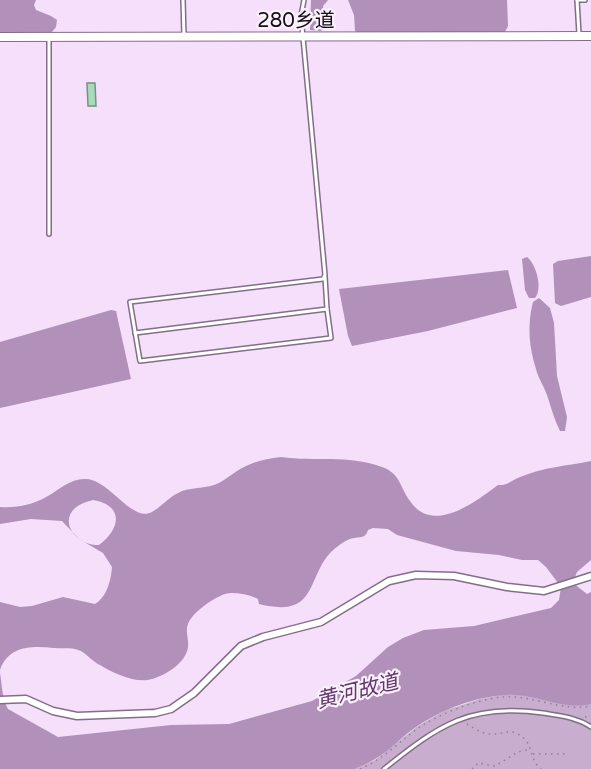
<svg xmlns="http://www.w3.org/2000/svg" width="591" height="769" font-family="'Varela Round','Noto Sans SC',sans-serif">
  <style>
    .green { fill: #c8adce }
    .water { fill: #b190b9; fill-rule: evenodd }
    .building { fill: #a8dbb9; stroke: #76927f; stroke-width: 1.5 }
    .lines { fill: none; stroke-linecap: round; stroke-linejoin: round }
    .service-casing { stroke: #826f87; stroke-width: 6 }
    .minor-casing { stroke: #826f87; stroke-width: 9 }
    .tertiary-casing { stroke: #826f87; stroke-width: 10 }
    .path { stroke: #908194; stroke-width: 1.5; stroke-dasharray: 1.5 4.5; stroke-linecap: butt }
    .service { stroke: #fff; stroke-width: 3 }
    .minor { stroke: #fff; stroke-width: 6 }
    .tertiary { stroke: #fff; stroke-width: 8 }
    .labels { text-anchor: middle; stroke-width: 4.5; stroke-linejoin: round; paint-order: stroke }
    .street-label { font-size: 20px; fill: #140d16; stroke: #faf1fc }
    .water-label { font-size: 21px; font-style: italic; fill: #63376d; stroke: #faf1fc }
  </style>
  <rect width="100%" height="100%" fill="#f5dffa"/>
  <path class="green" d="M506 694 535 696 574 705 591 704V769H355L375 760 418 726 444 711 480 699Z"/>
  <g class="water">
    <path d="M0 0H36L34 5 36 10 51 16 57 20 56 27 52 32H0Z"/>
    <path d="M311 0H328L323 6 325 27 321 31 310 30Z"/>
    <path d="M348 0H507L508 26 505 32 358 33 355 31 354 15Z"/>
    <path d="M591 256V297L561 306 555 303 553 264 558 261Z"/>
    <path d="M527 257C536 264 543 288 535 298H529L525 290 522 259Z"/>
    <path d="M508 270 517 308 428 331 352 346 348 336 339 289Z"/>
    <path d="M539 298 550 308 554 323 557 376 567 417 565 431H560C554 419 551 407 547 395 544 386 538 378 536 369 529 347 527 325 533 302Z"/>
    <path d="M111 310 116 311 131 379 0 408V342Z"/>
    <path d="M281 457C316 462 346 454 382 467 401 474 399 486 410 501 433 535 475 502 498 485 507 486 512 480 520 477 544 467 567 466 591 461V560L577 572 573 583 587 594 591 592V704C563 711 534 692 505 695 475 697 444 709 419 725 403 735 391 750 375 759 369 763 361 766 355 769H0V673C2 685 2 699 8 709L58 737 171 725 229 724 312 701 356 676 388 647 403 638 424 630 474 626 551 608 559 600 561 587 546 567 538 560H522L499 555 456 551 397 535 388 529 373 528 368 530C365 540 358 536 350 539 344 541 335 548 331 552 310 573 315 610 278 607 271 606 266 606 259 604L258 599C250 595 241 593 231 593 219 593 192 612 188 624 185 632 189 639 188 647 186 664 163 677 148 680 132 682 113 673 100 665 93 662 88 655 81 651 73 647 63 649 54 648 32 646 9 645 0 670V602L20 607 32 606 63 597 95 604C107 597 111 580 112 567L103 553 79 539 62 521 31 519 0 524V507C17 508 33 505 48 496 60 489 71 478 86 479 110 480 132 523 152 512 161 507 168 498 178 493 189 487 202 489 214 485 223 482 229 476 237 471 252 462 264 459 281 457ZM93 500C124 505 121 529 99 545 72 546 50 510 93 500Z"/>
  </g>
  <path class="building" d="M87 83H95L96 106H88Z"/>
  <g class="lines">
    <defs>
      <g id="service">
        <path d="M183 0 184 36"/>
        <path d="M304 0 301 16 325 275 323 279 130 302 140 361 331 338 327 309"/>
        <path d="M577 0 579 34"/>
        <path d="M577 0H585"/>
        <path d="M49 234V38"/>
        <path d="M135 333 327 309 325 277"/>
        <path d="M384 769C439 725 470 703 543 713 560 716 576 717 591 727"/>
      </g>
      <path id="minor" d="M0 700 26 699 53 711 77 716 155 713 171 709 194 693 241 646 263 637 321 622 389 581 416 575 454 576 507 587 544 591 591 576"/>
      <path id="tertiary" d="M0 37 591 36"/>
    </defs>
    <use href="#service" class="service-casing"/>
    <use href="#minor" class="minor-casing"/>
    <use href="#tertiary" class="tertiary-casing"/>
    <g class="path">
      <path d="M585 717 591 716"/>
      <path d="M467 724C475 729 484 735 494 734 503 734 509 729 518 734 535 743 528 759 541 769"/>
      <path d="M533 754H568"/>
      <path d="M360 769C381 760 396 745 413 732 435 715 476 699 504 697 533 695 563 712 591 706"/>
      <path d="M472 769 478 763 495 766 518 752 530 749"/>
    </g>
    <use href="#service" class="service"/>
    <use href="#minor" class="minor"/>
    <use href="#tertiary" class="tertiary"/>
  </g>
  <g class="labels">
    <g class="street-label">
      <text x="296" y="27">280乡道</text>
    </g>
    <g class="water-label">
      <text transform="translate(357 691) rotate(-14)" y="7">黄河故道</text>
    </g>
  </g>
</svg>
